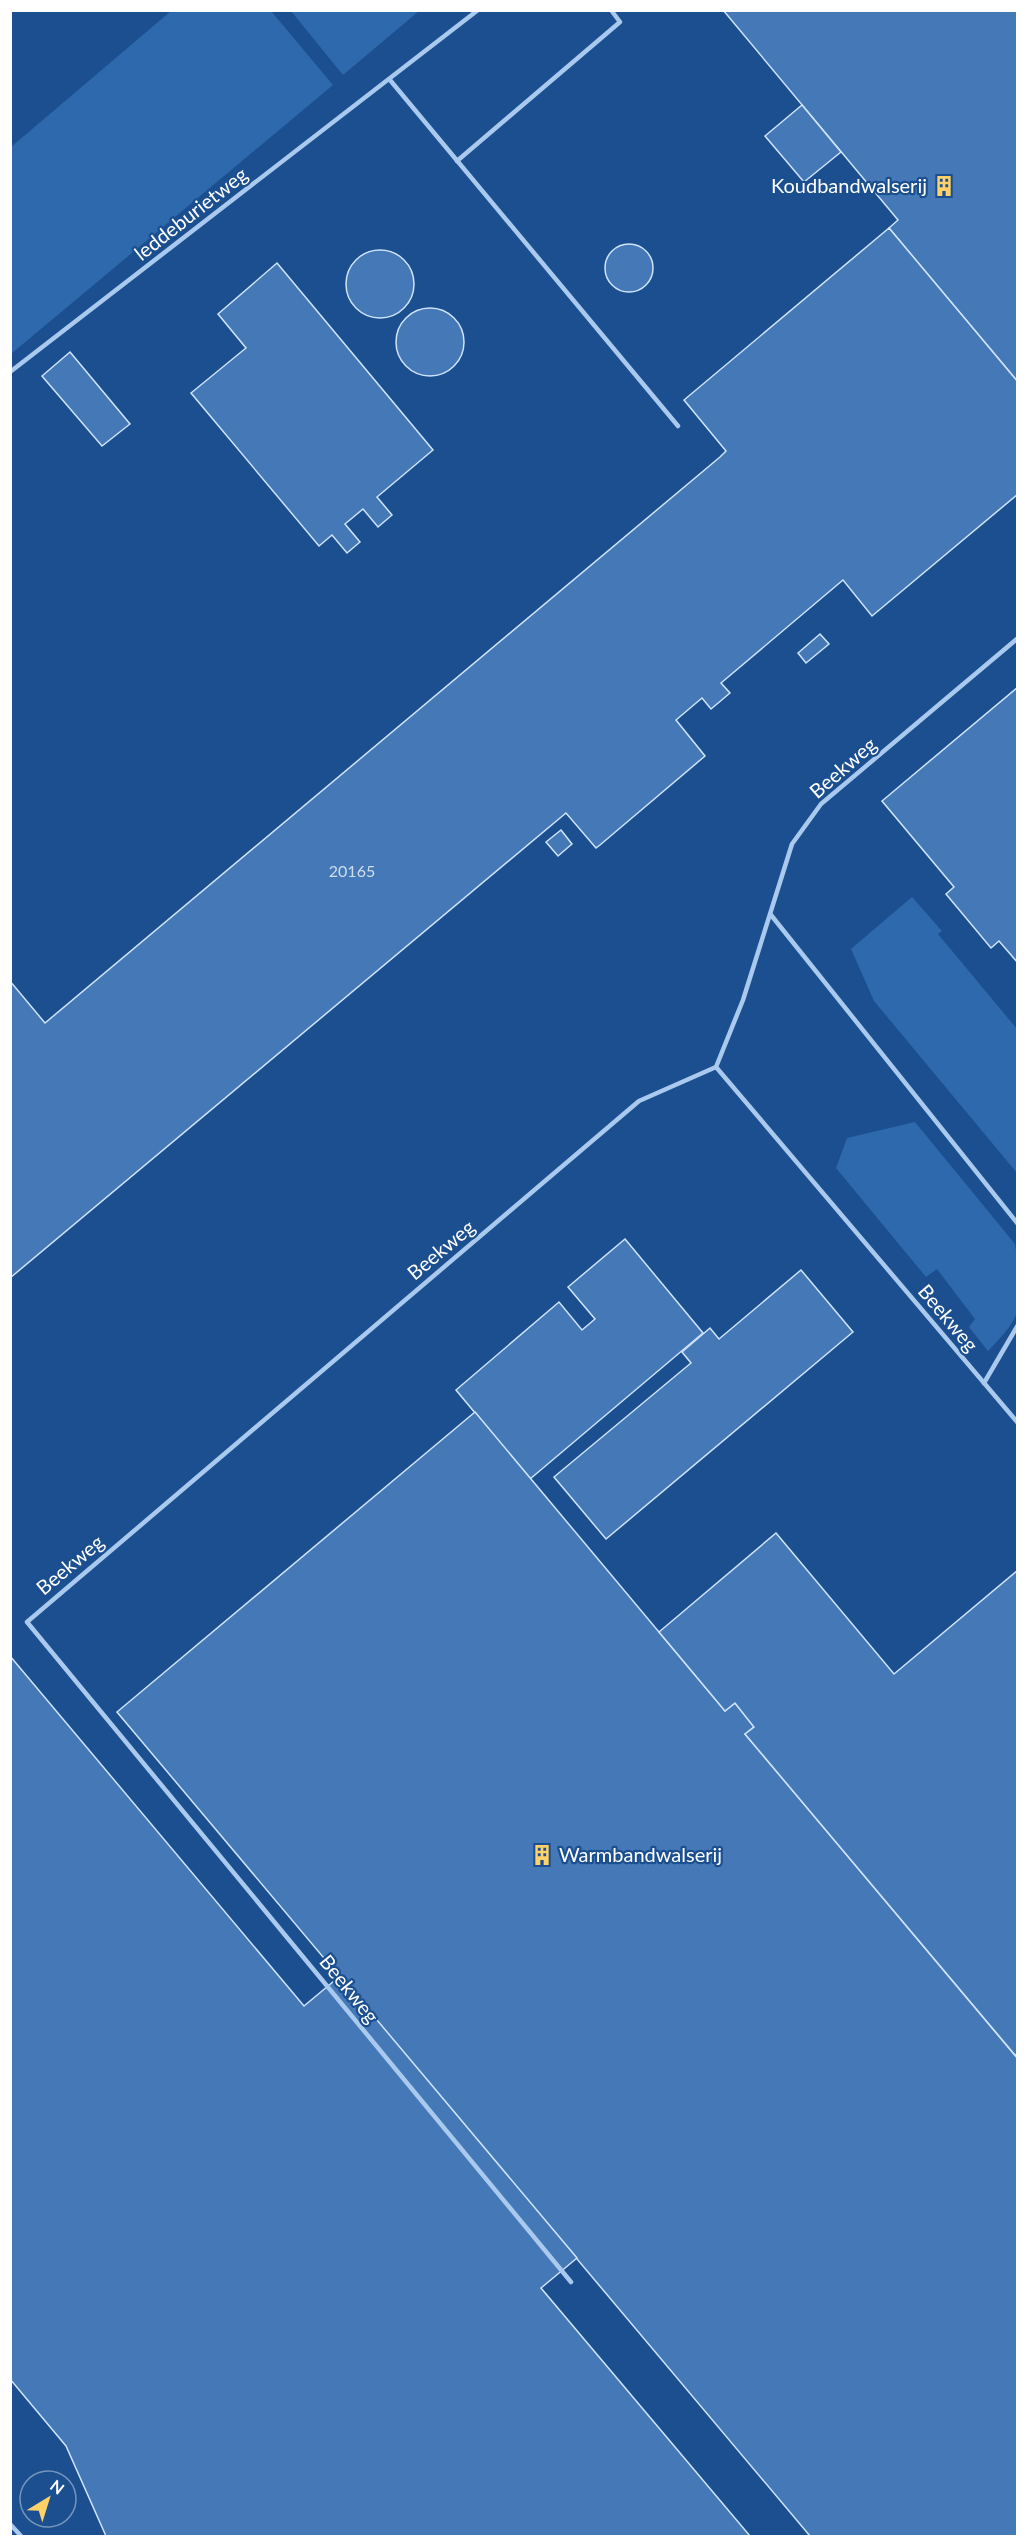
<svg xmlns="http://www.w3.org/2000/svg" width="1028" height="2547" font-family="Lato,sans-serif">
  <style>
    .green { fill: #2e69ad }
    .building { fill: #4478b7; stroke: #cfe3fa; stroke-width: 1.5 }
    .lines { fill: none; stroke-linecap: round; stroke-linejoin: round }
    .lane { stroke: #a9c9ee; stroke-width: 4.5 }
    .labels { text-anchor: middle; stroke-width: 4.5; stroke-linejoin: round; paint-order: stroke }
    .number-label { font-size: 16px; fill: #d0dded }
    .poi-label { font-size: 20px; fill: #fff; stroke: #1b4f8f; text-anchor: end }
    .street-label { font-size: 20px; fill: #fff; stroke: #1b4f8f }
  </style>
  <rect width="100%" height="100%" fill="#1b4f8f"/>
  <g class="green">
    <path d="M171 11H271L333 85 11 354V147Z"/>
    <path d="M291 11H419L343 75Z"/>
    <path d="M912 897 942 931 938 934 1017 1029V1173L874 1001 851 949Z"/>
    <path d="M915 1122 1015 1244C1018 1262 1022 1301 1015 1317 1009 1330 998 1340 988 1351L969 1327 975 1319 937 1269 926 1277 836 1168 847 1138Z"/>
  </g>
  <g class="building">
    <path d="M723 10H1018V382L889 228 898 220Z"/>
    <path d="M802 105 841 152 804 182 765 136Z"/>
    <path d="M889 228 1018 382V494L872 616 843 580 721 683 730 693 711 709 702 698 676 720 705 756 600 845 596 848 566 813 10 1278V981L45 1023 720 457 726 451 684 400Z"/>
    <circle cx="629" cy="268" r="24"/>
    <circle cx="380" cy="284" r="34"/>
    <path d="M277 263 433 450 377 497 392 515 378 527 363 509 345 524 360 542 347 553 332 535 319 546 191 393 246 348 218 314Z"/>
    <circle cx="430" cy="342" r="34"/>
    <path d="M70 352 130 424 102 446 42 376Z"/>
    <path d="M820 634 829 644 806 663 798 653Z"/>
    <path d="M1018 687V963L999 941 991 948 946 894 954 887 882 801Z"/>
    <path d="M561 830 572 844 558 856 546 842Z"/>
    <path d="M625 1239 703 1333 530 1479 456 1390 559 1302 582 1330 595 1319 568 1287Z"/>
    <path d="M801 1270 853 1332 606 1539 554 1477 691 1363 682 1352 710 1328 719 1339Z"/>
    <path d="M475 1412 725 1711 735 1703 754 1727 745 1734 1018 2059V2536H810L117 1712Z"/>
    <path d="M776 1533 894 1674 1018 1570V2053L1015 2055 745 1734 754 1727 735 1703 725 1711 659 1632Z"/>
    <path d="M10 1656 304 2006 340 1976 577 2258 541 2288 750 2536H106L66 2446 10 2379Z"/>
  </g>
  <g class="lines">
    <g class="lane">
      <path d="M390 80 678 426"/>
      <path d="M457 161 620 22 611 10"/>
      <path d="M10 372 478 10"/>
      <path d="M771 915 1018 1224"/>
      <path d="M716 1067 1018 1423"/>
      <path d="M984 1383 1018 1325"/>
      <path d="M571 2282 27 1622 639 1101 716 1067 743 1000 792 844 821 804 1018 638"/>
      <path d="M10 2524 21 2536"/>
    </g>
  </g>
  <defs>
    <symbol id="building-bare" viewBox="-9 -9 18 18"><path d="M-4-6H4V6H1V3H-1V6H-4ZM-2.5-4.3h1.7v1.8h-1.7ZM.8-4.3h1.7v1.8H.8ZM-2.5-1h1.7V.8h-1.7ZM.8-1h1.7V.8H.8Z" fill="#ffd166" stroke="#1b4f8f" stroke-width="2.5" paint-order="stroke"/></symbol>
  </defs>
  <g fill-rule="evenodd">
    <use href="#building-bare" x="929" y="171" width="30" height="30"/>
    <use href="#building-bare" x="527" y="1840" width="30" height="30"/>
  </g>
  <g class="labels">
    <g class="number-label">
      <text x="352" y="877">20165</text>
    </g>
    <g class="poi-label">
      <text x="927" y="193">Koudbandwalserij</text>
      <text x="559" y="1862" text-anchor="start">Warmbandwalserij</text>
    </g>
    <g class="street-label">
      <text transform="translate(191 214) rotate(-38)" y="7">leddeburietweg</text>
      <text transform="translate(843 768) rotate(-41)" y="7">Beekweg</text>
      <text transform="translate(441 1250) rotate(-40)" y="7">Beekweg</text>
      <text transform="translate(948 1318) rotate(50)" y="7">Beekweg</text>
      <text transform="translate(70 1565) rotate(-40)" y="7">Beekweg</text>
      <text transform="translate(349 1989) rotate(51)" y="7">Beekweg</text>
    </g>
  </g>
  <rect width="1028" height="2547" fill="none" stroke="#ffffff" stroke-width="24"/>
  <g transform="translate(48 2499) rotate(38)"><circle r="28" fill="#1b4f8f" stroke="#7695bc" stroke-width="1.5"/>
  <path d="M0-4.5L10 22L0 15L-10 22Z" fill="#ffd166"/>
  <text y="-9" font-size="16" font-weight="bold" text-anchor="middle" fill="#ffffff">N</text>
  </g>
</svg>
